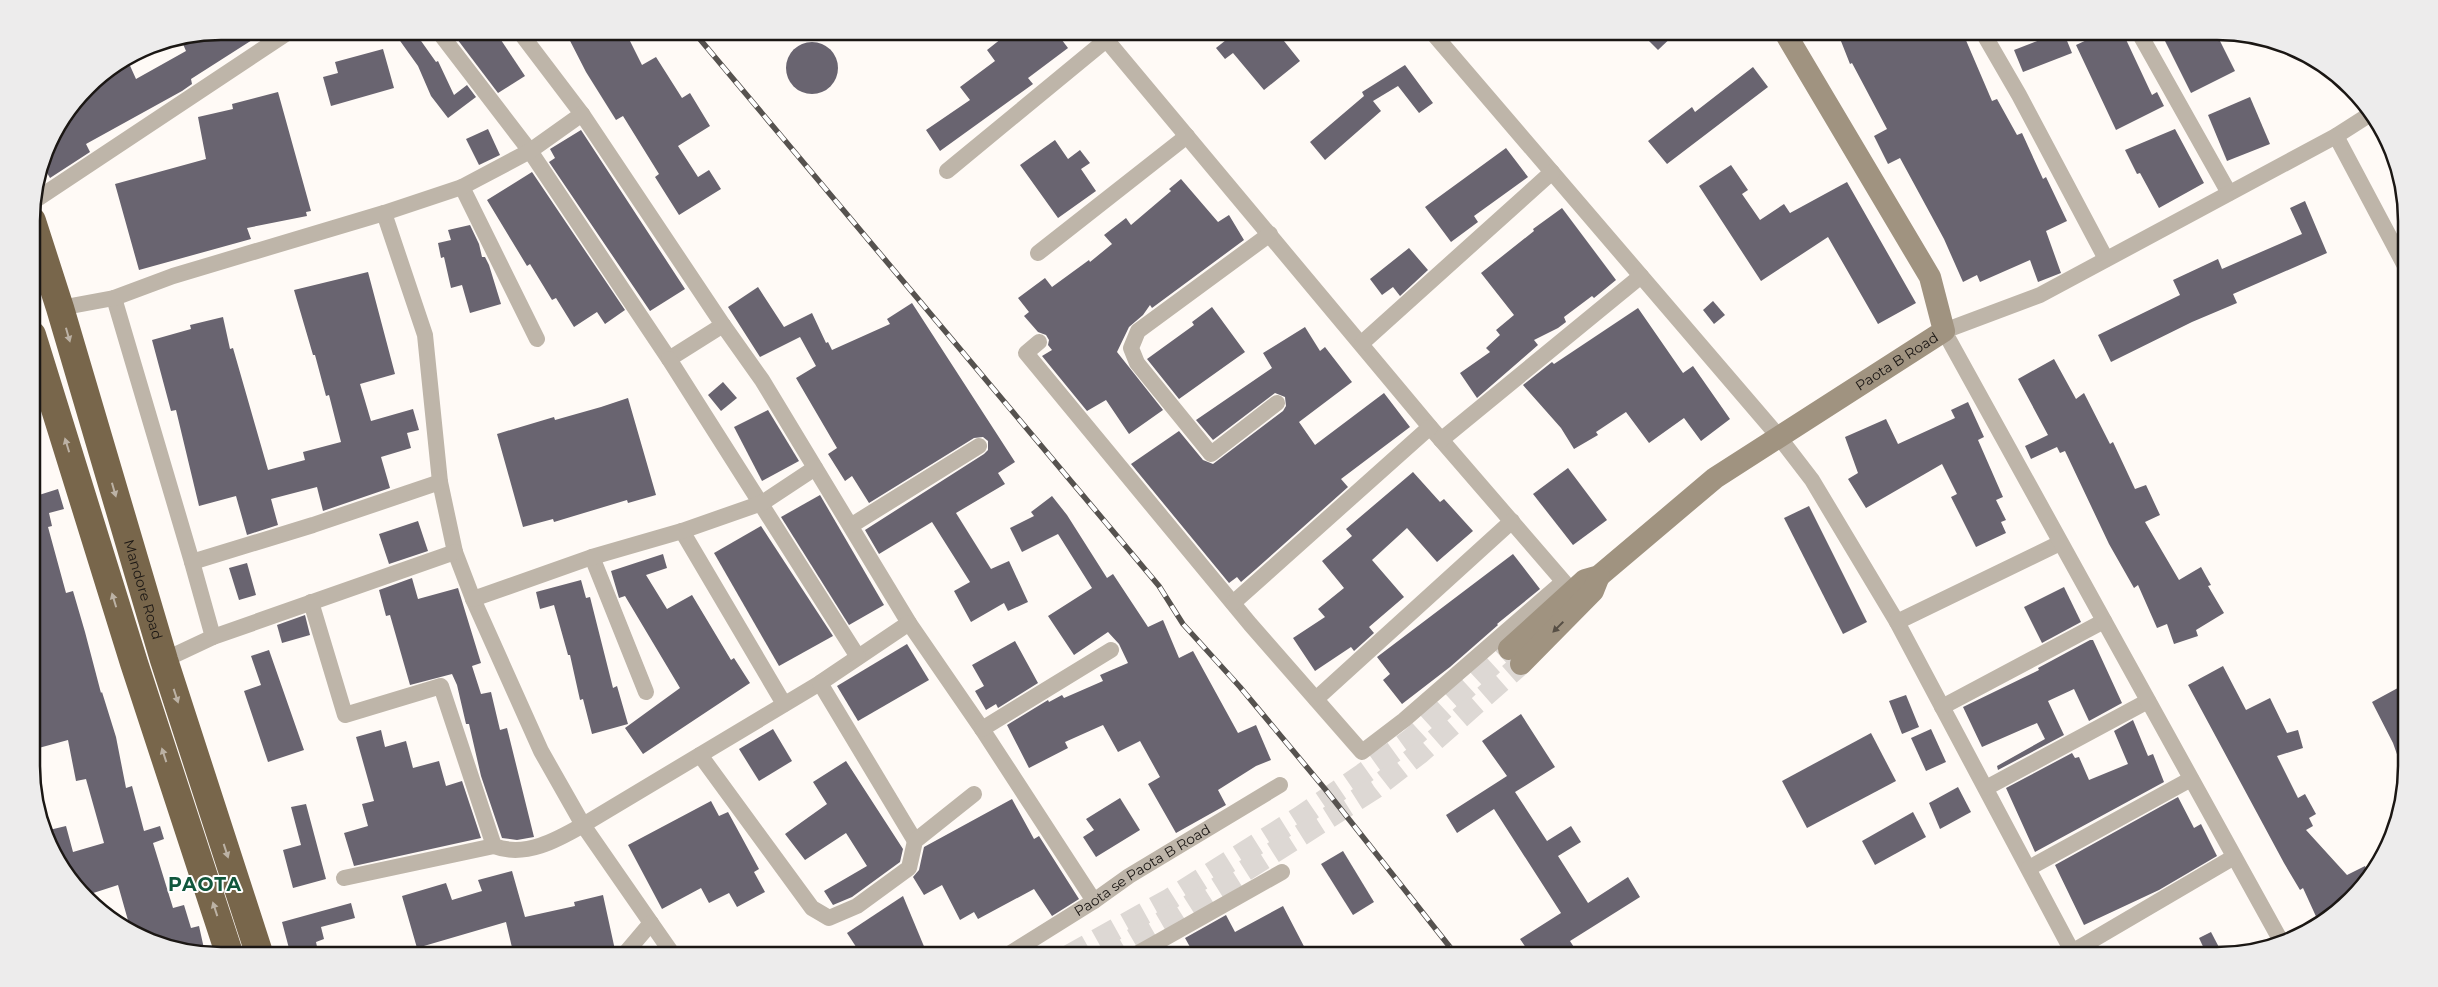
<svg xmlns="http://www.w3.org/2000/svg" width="2438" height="987" font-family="Montserrat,sans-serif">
<rect width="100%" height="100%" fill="#fffaf6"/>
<g fill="#696470">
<polygon points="221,31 266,31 191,79 192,84 182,91 86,144 90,152 50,178 43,166 51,137 96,79 127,59 136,79 186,51 183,44 202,35"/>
<polygon points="393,31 414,31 436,62 438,61 454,95 467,85 476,97 448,118 431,96 418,66"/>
<polygon points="451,31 495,31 525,76 498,93"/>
<polygon points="565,31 625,31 642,65 656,57 682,98 690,93 710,126 678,146 698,177 709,170 721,189 679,215 655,177 659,174 623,116 616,120 586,72"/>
<polygon points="1011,31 1055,31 1068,48 1028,78 1033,84 940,151 926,130 970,100 960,87 995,61 987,50"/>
<polygon points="1218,31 1276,31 1300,61 1264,90 1233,53 1225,59 1216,48 1226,40"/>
<polygon points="1639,31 1678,31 1658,50"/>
<polygon points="1837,31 1962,31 1992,101 1997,99 2017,135 2022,133 2043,179 2046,177 2067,221 2046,231 2061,273 2038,282 2030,260 1980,282 1977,275 1963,282 1944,239 1900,158 1888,164 1874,136 1887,129 1852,63 1850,64"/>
<polygon points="2063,31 2072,53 2023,72 2014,50"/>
<polygon points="2106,31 2122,31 2152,95 2157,92 2164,106 2116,130 2076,45"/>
<polygon points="2160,31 2215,31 2235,71 2191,93"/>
<circle cx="812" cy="68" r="26"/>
<polygon points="383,49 394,88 331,106 323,77 338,73 335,62"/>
<polygon points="1405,65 1433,103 1419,113 1398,86 1373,101 1381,111 1325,160 1310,142 1364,96 1362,92"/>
<polygon points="1753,67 1768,87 1667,164 1648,141 1692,107 1695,112"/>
<polygon points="278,92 311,211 306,212 307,216 247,228 251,239 139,270 115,184 206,159 198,117 233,109 232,104"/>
<polygon points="2250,97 2270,144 2227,161 2208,115"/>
<polygon points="488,129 500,155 479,165 466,139"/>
<polygon points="2175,129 2204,183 2159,208 2140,173 2137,174 2125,150"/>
<polygon points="581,130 685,289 650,311 549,162 555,158 550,149"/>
<polygon points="1055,140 1068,159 1080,150 1090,163 1081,169 1096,191 1058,218 1020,165"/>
<polygon points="1506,148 1528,177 1474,216 1478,222 1451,242 1425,207"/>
<polygon points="1731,165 1748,190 1742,194 1760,220 1784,204 1790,213 1847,182 1916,303 1878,324 1828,237 1761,281 1699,186"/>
<polygon points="532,172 625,310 605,324 597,312 574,327 556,298 552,300 530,264 527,266 487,200"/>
<polygon points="1181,179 1218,222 1229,215 1244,240 1152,308 1150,305 1143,315 1129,327 1117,352 1163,410 1129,434 1106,400 1087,411 1042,356 1052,350 1048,345 1049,340 1046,335 1038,332 1024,316 1029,312 1018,298 1045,278 1052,287 1089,260 1090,262 1112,244 1104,235 1126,218 1131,225 1171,191 1169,189"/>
<polygon points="2305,201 2327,253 2233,294 2237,303 2192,322 2111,362 2098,335 2180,295 2173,280 2218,259 2222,269 2302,234 2290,208"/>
<polygon points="1562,208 1616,280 1594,298 1592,296 1564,317 1566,322 1558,328 1534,340 1538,345 1477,398 1460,373 1490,352 1486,348 1500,335 1496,330 1514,315 1481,273 1534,231 1533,229"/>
<polygon points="470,225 479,244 482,257 485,257 489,265 501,304 470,313 462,285 451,288 444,257 441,258 438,243 451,240 448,230"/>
<polygon points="1409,248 1428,270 1400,296 1393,287 1382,295 1370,279"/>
<polygon points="368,272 395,374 360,384 371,421 413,409 419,430 407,433 411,448 381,457 390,488 323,511 317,487 271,499 278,525 247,535 236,496 199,506 176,410 171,411 152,340 191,329 190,325 223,317 230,349 233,348 268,470 305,460 303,452 341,442 329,395 326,396 315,355 313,355 294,290"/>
<polygon points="758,287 784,327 812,313 826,343 828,342 832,350 890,324 887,319 912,303 1015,462 998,473 1005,484 956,513 991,569 1009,561 1028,602 1008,611 1004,603 971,622 954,591 970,582 932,522 879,554 865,530 984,454 988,450 988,441 983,437 974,438 869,503 852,476 845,481 828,454 837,448 796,378 816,366 800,337 760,357 728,307"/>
<polygon points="1713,301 1725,315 1714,324 1703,310"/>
<polygon points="1212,307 1245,352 1179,399 1147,359 1194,325 1192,322"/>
<polygon points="1638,308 1683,373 1693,366 1730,419 1701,441 1684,418 1649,443 1626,412 1596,432 1598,435 1574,449 1561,428 1523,385 1552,362 1554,364"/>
<polygon points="1305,327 1320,351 1325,347 1352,382 1299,422 1315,445 1384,393 1410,427 1341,479 1348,487 1256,569 1241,582 1237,577 1229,583 1131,464 1179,431 1203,460 1213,464 1283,411 1286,406 1285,397 1275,393 1213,440 1196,420 1272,368 1263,353"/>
<polygon points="2054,359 2076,399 2084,393 2110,444 2113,442 2135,489 2146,485 2160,515 2145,522 2179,580 2201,567 2211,585 2208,586 2224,613 2196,630 2198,636 2174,644 2167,624 2157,628 2138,585 2134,588 2109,544 2065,451 2060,453 2057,447 2031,459 2025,446 2048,435 2018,379"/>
<polygon points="723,382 737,398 721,411 708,395"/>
<polygon points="628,398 656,495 628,503 627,500 554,522 553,519 523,527 497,434 554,417 555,420 601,407"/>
<polygon points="1968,402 1984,437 1978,440 2003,497 1996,500 2006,520 2001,522 2006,533 1976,547 1951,497 1957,494 1942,464 1866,508 1848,479 1858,473 1845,437 1886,419 1898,444 1955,418 1951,410"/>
<polygon points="768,410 799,461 762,481 734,427"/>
<polygon points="1568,468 1607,520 1573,545 1533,494"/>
<polygon points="1413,472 1440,502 1444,499 1473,531 1437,562 1407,528 1372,560 1404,597 1369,627 1374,633 1354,651 1351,647 1315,671 1293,638 1325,617 1318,609 1344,588 1322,561 1352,536 1346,529"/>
<polygon points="58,489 64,509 49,513 52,526 48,527 66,593 73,591 85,632 101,693 102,692 116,737 126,788 132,786 144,831 160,826 164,839 153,843 173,908 184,905 191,928 199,926 205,953 160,946 131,931 118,885 84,896 51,849 45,831 66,826 73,852 104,843 86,779 76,781 68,740 35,749 33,492 38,491 39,495"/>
<polygon points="820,495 884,605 849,625 781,517"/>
<polygon points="1052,496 1067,515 1107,578 1113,574 1148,627 1163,620 1179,658 1193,651 1238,733 1256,725 1271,760 1256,766 1218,790 1226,805 1176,833 1148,784 1160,777 1140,741 1118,752 1103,725 1065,742 1068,748 1029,768 1007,725 1048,700 1049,702 1062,695 1064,698 1103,681 1100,675 1128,663 1119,644 1108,632 1074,655 1048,616 1092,588 1058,534 1022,552 1010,528 1034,516 1031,512"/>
<polygon points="1809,506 1867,622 1843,634 1784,518"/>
<polygon points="418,521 428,551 389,564 379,534"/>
<polygon points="761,526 833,636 779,666 714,553"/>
<polygon points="663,554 667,568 646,575 667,609 692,595 731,660 734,658 750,683 643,754 625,728 680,688 625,596 619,598 611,571"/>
<polygon points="1513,554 1540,589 1497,624 1498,625 1450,667 1402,704 1383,680 1390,674 1377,657"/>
<polygon points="247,563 256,595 239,600 229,568"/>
<polygon points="412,578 418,599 458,588 481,663 472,666 481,694 491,692 500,730 507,728 534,837 517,840 502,838 481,776 469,724 466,724 457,685 452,674 410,685 390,615 386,616 379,590"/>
<polygon points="581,580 586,598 590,597 613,688 617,686 628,724 592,734 583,699 580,700 570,655 568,655 554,605 540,609 536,592"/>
<polygon points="2064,587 2081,622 2042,643 2024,607"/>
<polygon points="305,615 310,635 282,643 277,625"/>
<polygon points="2090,640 2093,640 2122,703 2089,721 2074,689 2048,701 2064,735 1998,770 1997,766 2045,739 2037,723 1982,747 1963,707 2039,670 2038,668"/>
<polygon points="1015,641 1038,683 998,708 996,704 986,710 975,691 984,686 972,665"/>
<polygon points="907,644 929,680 858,721 837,686"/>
<polygon points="269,650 304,750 268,762 244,691 261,685 251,656"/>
<polygon points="2223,666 2246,710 2270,698 2287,733 2298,730 2303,748 2277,756 2298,798 2305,794 2316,814 2309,818 2313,826 2306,830 2347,875 2365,866 2370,877 2332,917 2319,923 2303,888 2300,890 2284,863 2188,685"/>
<polygon points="2407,683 2407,707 2397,714 2407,732 2405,777 2393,743 2372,702"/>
<polygon points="1906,695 1919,727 1902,734 1889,701"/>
<polygon points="1521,714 1555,767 1515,792 1547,841 1571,826 1581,842 1558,856 1588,903 1628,877 1640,897 1570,941 1579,955 1531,955 1520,939 1561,913 1494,809 1457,833 1446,815 1507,776 1482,741"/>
<polygon points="2133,720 2148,756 2153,754 2164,782 2035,852 2006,788 2072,753 2075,758 2079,757 2089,780 2128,764 2114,731"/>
<polygon points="773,729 792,761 759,781 739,749"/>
<polygon points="1931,729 1946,762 1926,771 1911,738"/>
<polygon points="381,730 385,747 406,741 413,768 439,761 446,786 462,781 481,838 354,866 344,833 368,826 362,804 374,801 356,737"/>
<polygon points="1871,733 1896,781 1807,828 1782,781"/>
<polygon points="846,761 903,849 900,862 852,897 833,905 824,891 867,866 846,833 805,860 785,834 827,804 813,782"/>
<polygon points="1958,787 1971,812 1940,829 1929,803"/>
<polygon points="2178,797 2194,828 2201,824 2217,856 2159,890 2084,925 2055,865"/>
<polygon points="1120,798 1140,830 1096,857 1083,837 1094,830 1086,819"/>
<polygon points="1012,799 1034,839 1039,836 1079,899 1052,916 1034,889 978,919 974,912 960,920 942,885 924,895 913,877 919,870 924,847"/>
<polygon points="711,801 719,816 728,812 759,869 754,872 765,892 737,907 729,893 709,903 701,888 662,909 628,845"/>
<polygon points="306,804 326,879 293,888 283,850 301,845 291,807"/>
<polygon points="1913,812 1926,837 1875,865 1862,841"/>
<polygon points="1343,851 1374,902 1353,915 1321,864"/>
<polygon points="512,871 525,917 575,906 574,902 603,895 615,950 590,956 514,956 506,922 417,948 402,896 446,883 452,900 482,891 478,880"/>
<polygon points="903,896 928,956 862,956 847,933"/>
<polygon points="351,903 355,918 321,927 324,939 316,942 319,956 291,956 282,922"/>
<polygon points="1283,906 1309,956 1195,956 1185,938 1226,915 1235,932"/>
<polygon points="2211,932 2223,955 2207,955 2199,938"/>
</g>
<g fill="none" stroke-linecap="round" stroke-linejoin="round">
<g stroke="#ddd8d4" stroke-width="22" stroke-dasharray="22 11" stroke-linecap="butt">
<polyline points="1068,956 1170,899 1300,817 1363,774 1410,740 1509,649"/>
<polyline points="1104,956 1178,913 1375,788 1420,753 1521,664"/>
</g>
<g stroke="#beb5a9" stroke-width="16">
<polyline points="438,31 530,151 669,359 723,325"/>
<polyline points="519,31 582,114 723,325 762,380 909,623 982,729 1094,901"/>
<polyline points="1099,31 1430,427 1570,589"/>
<polyline points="1431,31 1779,437 1812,480 1897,622 2074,955"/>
<polyline points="1982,31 2019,95 2106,259"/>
<polyline points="2138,31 2229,193"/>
<polyline points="2336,136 2405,266"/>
<polyline points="947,171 1106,40"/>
<polyline points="462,187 537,339"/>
<polyline points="34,201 290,31"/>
<polyline points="384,213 425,335 440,482 455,552 473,599 541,751 583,825 820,683 909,623"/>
<polyline points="1270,234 1138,331 1131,348 1137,363 1211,454 1277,403"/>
<polyline points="1038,253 1187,136"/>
<polyline points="114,298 192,562 313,525 440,482"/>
<polyline points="60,308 114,298 173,276 384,213 462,187 530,151 582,114"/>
<polyline points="1039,342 1026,353 1250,624 1362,752 1404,720 1563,582"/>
<polyline points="1362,343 1552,172"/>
<polyline points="669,359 858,657"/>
<polyline points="1441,440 1641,276"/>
<polyline points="852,525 979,446"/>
<polyline points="682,531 784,704"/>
<polyline points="592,557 646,692"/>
<polyline points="192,562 213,637"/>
<polyline points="473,599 592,557 682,531 762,503 815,468"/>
<path d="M311,602L345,715L441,686L494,846C525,858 557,840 583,825L651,923L623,956"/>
<polyline points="1233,603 1430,427"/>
<polyline points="1897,622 2060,543"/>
<polyline points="164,660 213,637 455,552"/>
<polyline points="820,683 915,841"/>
<polyline points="1316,699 1512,521"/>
<polyline points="1942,707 2104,621"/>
<polyline points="982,729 1111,650"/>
<polyline points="700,755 812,908 829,918 857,906 909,868 915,841 974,794"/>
<polyline points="1986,788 2148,701"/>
<polyline points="2029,868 2191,779"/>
<polyline points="344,878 494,846"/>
<polyline points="651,923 674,956"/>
<polyline points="2282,943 1944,331 2040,295 2336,136 2372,113"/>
<polyline points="2072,952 2234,857"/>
<path id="s1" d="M1006,956L1094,901L1129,876L1280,785"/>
<polyline points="1133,956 1282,872"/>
</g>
<g stroke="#a09380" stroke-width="22">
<path id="s2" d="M1509,649L1585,580L1599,576L1715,478L1944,331L1930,277L1784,31"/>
<polyline points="1521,664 1593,591 1599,576"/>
</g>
<g stroke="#78664b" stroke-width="28">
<path id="s3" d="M32,221L60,308L164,660L260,956"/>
<polyline points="32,335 134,663 230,956"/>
</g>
<defs>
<polyline id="rail" points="693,31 1159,586 1183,624 1240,687 1325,789 1457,956"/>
</defs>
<use href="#rail" stroke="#56524f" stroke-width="5.5"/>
<use href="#rail" stroke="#fff" stroke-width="4" stroke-dasharray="11" stroke-linecap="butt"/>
</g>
<defs><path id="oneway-solid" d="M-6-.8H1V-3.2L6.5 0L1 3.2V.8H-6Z" transform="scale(1.25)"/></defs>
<g fill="#bcb2a5">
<use href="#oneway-solid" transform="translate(68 335) rotate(74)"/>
<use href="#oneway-solid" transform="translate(67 445) rotate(-107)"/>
<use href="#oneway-solid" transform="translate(114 490) rotate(74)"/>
<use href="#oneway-solid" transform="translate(114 600) rotate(-107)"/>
<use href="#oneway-solid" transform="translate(176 696) rotate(72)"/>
<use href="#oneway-solid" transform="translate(164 755) rotate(-108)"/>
<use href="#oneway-solid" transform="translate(226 851) rotate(72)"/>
<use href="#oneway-solid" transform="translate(215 909) rotate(-108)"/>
</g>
<use fill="#574f45" href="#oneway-solid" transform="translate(1558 627) rotate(135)"/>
<g text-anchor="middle" stroke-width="4" stroke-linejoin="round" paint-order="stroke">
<g font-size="14" fill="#1b1714" stroke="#fff">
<text dy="5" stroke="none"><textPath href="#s2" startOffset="485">Paota B Road</textPath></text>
<text dy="5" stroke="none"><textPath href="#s3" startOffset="385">Mandore Road</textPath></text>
<text dy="5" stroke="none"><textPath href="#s1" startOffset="161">Paota se Paota B Road</textPath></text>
</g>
<g font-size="19" font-weight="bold" letter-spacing="1" fill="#11573d" stroke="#fff">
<text x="205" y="891">PAOTA</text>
</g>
</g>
<path d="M0 0H2438V987H0ZM221 40H2217A181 181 0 0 1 2398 221V766A181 181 0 0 1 2217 947H221A181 181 0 0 1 40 766V221A181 181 0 0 1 221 40Z" fill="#edecec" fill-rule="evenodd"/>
<path fill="none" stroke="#1b1714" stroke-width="2.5" d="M221 40H2217A181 181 0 0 1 2398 221V766A181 181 0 0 1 2217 947H221A181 181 0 0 1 40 766V221A181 181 0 0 1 221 40Z"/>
</svg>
